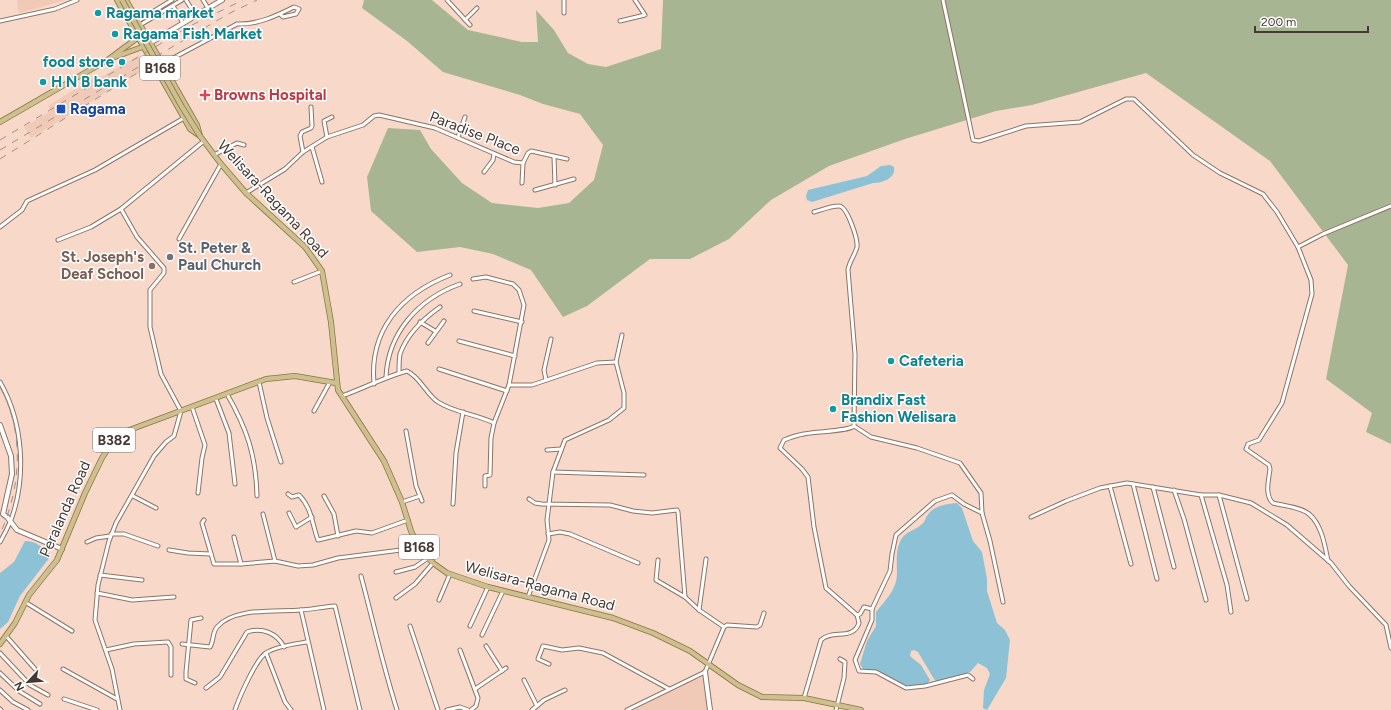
<svg xmlns="http://www.w3.org/2000/svg" width="1391" height="710" font-family="Figtree,sans-serif">
<rect width="100%" height="100%" fill="#f8d9c9"/>
<g fill="#f0cab7">
<polygon points="17,0 66,0 20,13 18,11"/>
<polygon points="139,55 148,67 31,138 24,127 51,111 48,106 96,76 98,79"/>
<polygon points="707,676 711,710 633,710 683,684"/>
</g>
<polygon fill="#a8b592" points="364,0 432,0 468,30 522,42 538,42 536,10 554,30 568,53 588,64 606,67 661,49 663,0 1391,0 1391,444 1366,432 1372,413 1326,379 1348,265 1270,161 1146,73 1032,105 996,111 905,139 829,166 771,200 729,239 690,259 650,259 587,306 563,317 531,270 493,254 460,247 417,252 371,211 367,177 388,128 420,130 431,149 462,183 492,203 538,208 569,203 594,180 603,145 580,114 543,104 520,95 443,72 407,41 362,8"/>
<g fill="#8dc1d6">
<path d="M890,165L894,167C896,178 883,183 873,183L812,202L807,200L806,196L808,190L867,176L881,166Z"/>
<path d="M957,503L962,508L973,541L982,552L987,579V591L997,623L1005,630L1010,640L1006,678L987,710L983,708L984,690L990,674L987,668L978,663L970,672L937,682L934,679L918,652L914,650L911,651L910,656L921,665L930,680L927,684L914,686L905,685L880,672L863,669L860,664L867,641L876,626V612C885,601 897,589 897,574C897,562 895,549 902,538C907,531 916,530 922,524C925,522 925,519 927,516C933,506 945,504 957,503Z"/>
<path d="M25,541C36,541 42,547 50,554V557L20,596L8,622L0,629V573L14,562Z"/>
</g>
<g fill="none" stroke-linecap="round" stroke-linejoin="round">
<defs>
<g id="street">
<polyline points="186,0 196,16"/>
<polyline points="203,0 208,8"/>
<polyline points="447,0 470,25"/>
<polyline points="564,0 564,13"/>
<path d="M943,0L973,140L979,141L1026,126L1080,122L1126,99H1134L1193,155L1220,173L1263,194L1277,212L1298,247L1311,280L1312,294L1282,403L1259,440L1248,444L1246,449L1269,465L1270,469C1269,479 1264,495 1273,503C1284,506 1301,507 1309,514C1322,525 1325,546 1328,561"/>
<polyline points="173,6 183,23"/>
<polyline points="465,20 477,8"/>
<polyline points="0,21 55,9 77,0"/>
<polyline points="138,21 172,0"/>
<polyline points="620,21 645,15 635,0"/>
<polyline points="140,25 182,0"/>
<path d="M162,64L237,24C257,25 276,16 294,7L299,9L296,14L283,17L280,14"/>
<polyline points="327,137 324,121 332,117"/>
<polyline points="458,137 465,117"/>
<polyline points="312,147 322,182"/>
<polyline points="303,152 300,136 302,132 311,128 312,126 311,107"/>
<polyline points="214,155 237,143 244,145"/>
<polyline points="554,157 555,185"/>
<polyline points="484,172 493,160 494,154"/>
<polyline points="522,183 523,163"/>
<polyline points="535,190 574,179"/>
<polyline points="246,193 285,169 303,152 327,137 363,125 374,116 379,115 435,128 514,162 523,163 528,153 531,151 567,159"/>
<polyline points="0,227 22,210 27,201 95,170 184,118"/>
<polyline points="179,239 221,164"/>
<polyline points="58,240 91,227 121,209"/>
<polyline points="1298,247 1323,234 1391,206"/>
<polyline points="473,279 486,277 513,284 519,290 524,305 509,385 494,423 491,438 490,475 485,476 485,486"/>
<polyline points="294,282 322,271"/>
<polyline points="474,311 522,322"/>
<polyline points="420,322 435,331"/>
<polyline points="459,341 515,356"/>
<polyline points="428,343 444,321"/>
<polyline points="439,369 507,391"/>
<path d="M399,373C399,367 399,360 400,354C407,334 423,319 440,307"/>
<path d="M386,377C388,333 418,299 460,284"/>
<polyline points="546,380 544,370 551,339"/>
<path d="M0,382C23,422 27,476 11,520C8,527 4,535 0,542"/>
<polyline points="259,382 267,418 281,462"/>
<path d="M374,384C369,330 401,294 450,275"/>
<polyline points="509,385 532,385 597,363 616,362"/>
<path d="M227,394C247,429 256,455 257,496"/>
<path d="M342,396C364,388 385,377 407,371C420,377 426,394 438,402C455,413 476,414 494,423"/>
<polyline points="216,399 229,433 235,484"/>
<polyline points="192,407 205,445 202,458 198,493"/>
<polyline points="314,411 330,382"/>
<polyline points="854,426 871,437 917,448 960,463 981,493 982,513 990,541 1003,602"/>
<polyline points="406,431 416,486 422,501"/>
<polyline points="547,450 561,449"/>
<polyline points="553,472 644,475"/>
<polyline points="1133,484 1157,579"/>
<polyline points="1110,486 1131,564"/>
<polyline points="1153,487 1174,567"/>
<polyline points="1174,490 1184,519 1206,600"/>
<path d="M288,494L292,497L299,495C312,508 312,524 318,540L356,531L372,533L408,520"/>
<polyline points="1201,495 1227,585 1231,612"/>
<polyline points="1219,495 1247,599"/>
<polyline points="133,496 156,508"/>
<polyline points="324,496 334,514 338,536"/>
<polyline points="529,499 535,503 542,504 610,505 633,511 652,513 677,510 678,512 685,597 699,610 724,627"/>
<polyline points="402,502 420,496"/>
<polyline points="453,504 456,453 463,412"/>
<polyline points="289,513 296,527 312,517"/>
<polyline points="263,514 275,561"/>
<polyline points="1031,517 1066,501 1100,488 1127,483 1201,495 1219,495 1251,503 1287,525 1331,563 1349,586 1386,625 1391,648"/>
<polyline points="204,520 202,523 214,564 241,564 275,561 298,566 313,565 338,558 401,550 416,542"/>
<polyline points="111,534 124,534 158,546"/>
<polyline points="548,534 560,532 570,534 638,563"/>
<polyline points="234,537 241,564"/>
<polyline points="87,542 96,538 110,536"/>
<polyline points="169,550 188,553 211,554"/>
<polyline points="658,560 656,580 685,597"/>
<polyline points="396,572 415,567 428,558"/>
<polyline points="100,575 142,580"/>
<path d="M361,576C373,621 383,666 397,710"/>
<polyline points="97,593 132,600 174,597"/>
<polyline points="528,597 549,540 547,520 553,472 565,440 609,420 624,408 624,393 616,362 622,335"/>
<polyline points="396,598 415,584 433,563"/>
<polyline points="439,600 450,574"/>
<polyline points="25,602 72,631"/>
<polyline points="872,609 890,571 892,554 896,535 935,501 952,495 964,504 982,513"/>
<polyline points="301,610 324,710"/>
<polyline points="699,610 706,559"/>
<polyline points="857,615 860,614 864,607 872,609 872,620 855,660 859,671 876,672 906,688 925,686 968,675 973,679"/>
<polyline points="410,626 438,710"/>
<polyline points="470,626 488,587"/>
<polyline points="482,635 503,591"/>
<polyline points="6,636 35,669"/>
<path d="M182,644L210,647C214,641 212,633 217,627C234,607 277,612 301,610C312,609 323,607 335,606L360,710"/>
<polyline points="486,646 502,671"/>
<polyline points="106,650 134,644 168,642 171,647 171,675"/>
<polyline points="460,650 478,698 476,706 471,710"/>
<polyline points="0,653 30,685 48,695"/>
<polyline points="266,653 285,702 291,710"/>
<polyline points="549,664 538,659 543,646 562,650 579,648 603,653 669,689"/>
<polyline points="63,669 117,699"/>
<polyline points="0,673 19,691 40,704"/>
<polyline points="524,680 537,706"/>
<polyline points="195,683 186,679 186,672 191,620 201,618"/>
<path d="M206,688L220,677L247,632C262,627 277,633 284,647"/>
<polyline points="475,689 506,668"/>
<polyline points="0,690 13,702 28,710"/>
<path d="M804,698L821,640C832,629 853,641 859,623L857,615L826,588L814,527L808,477L802,469L780,448L784,440C789,438 794,436 799,435C811,431 847,432 854,426L855,354L848,270C849,262 855,255 857,247C858,239 847,206 839,206C831,206 821,210 814,212"/>
<polyline points="64,699 97,710"/>
<polyline points="0,709 1,710"/>
<polyline points="120,710 112,669 95,620 98,585 109,541 116,523 154,456 166,442 174,436 181,411 161,374 150,327 150,290 164,273 164,268 137,237 121,209 204,141"/>
<path d="M235,710C239,698 256,659 266,653C276,646 295,644 307,642"/>
<polyline points="447,710 460,707 468,710"/>
<polyline points="532,710 544,700 565,690"/>
<polyline points="627,710 705,672 724,627 727,625 757,627 760,625 764,613"/>
<polyline points="836,710 844,678 845,662 840,659"/>
</g>
<g id="secondary">
<polyline points="150,43 222,0"/>
<polyline points="0,425 11,456 12,474 3,514 7,517 17,530 62,549"/>
<polyline points="705,672 710,710"/>
</g>
<g id="primary">
<polyline points="117,0 184,118 190,129 200,136"/>
<polyline points="126,0 197,125 200,136 221,164 246,193 305,247 322,271 331,322 338,390 384,461 402,502 411,531 418,546 433,563 447,573 488,587 613,618 653,633 690,651 738,685 762,697 804,698 861,710"/>
<polyline points="112,58 145,46"/>
<polyline points="0,122 109,59 144,33"/>
<polyline points="0,644 15,623 29,595 57,560 85,493 102,458 111,444 124,432 266,379 295,376 336,383"/>
</g>
</defs>
<use href="#street" stroke="#8f7365" stroke-width="5"/>
<use href="#secondary" stroke="#8f7365" stroke-width="6"/>
<use href="#primary" stroke="#88743f" stroke-width="6"/>
<use href="#street" stroke="#fff" stroke-width="3"/>
<use href="#secondary" stroke="#fff" stroke-width="4"/>
<use href="#primary" stroke="#cdbf8f" stroke-width="4.5"/>
<g stroke="#a68f84" stroke-width="1" stroke-dasharray="7 7" stroke-linecap="butt">
<polyline points="0,140 190,26 243,0"/>
<polyline points="0,150 150,60 230,13 257,0"/>
<polyline points="0,159 166,55"/>
<path d="M0,387C25,433 21,488 0,534"/>
</g>
<defs>
<polyline id="primary-bridge" points="122,0 182,107 200,136"/>
</defs>
<use href="#primary-bridge" stroke="#88743f" stroke-width="6" stroke-linecap="butt"/>
<use href="#primary-bridge" stroke="#cdbf8f" stroke-width="4.5"/>
</g>
<g fill="#0f9aa8" stroke="#fff" stroke-width="1.5">
<circle cx="98" cy="13" r="4"/>
<circle cx="115" cy="34" r="4"/>
<circle cx="122" cy="62" r="4"/>
<circle cx="43" cy="82" r="4"/>
<circle cx="891" cy="361" r="4"/>
<circle cx="833" cy="409" r="4"/>
</g>
<path fill="#e0444e" stroke="#fff" stroke-width="1.5" d="M203 89h4v4h4v4h-4v4h-4v-4h-4v-4h4z"/>
<rect fill="#1a4fb4" stroke="#fff" stroke-width="1.5" x="56" y="104" width="10" height="10" rx="2"/>
<circle fill="#6b7280" stroke="#fff" stroke-width="1.5" cx="170" cy="257" r="4"/>
<circle fill="#8d6e63" stroke="#fff" stroke-width="1.5" cx="152" cy="266" r="4"/>
<g text-anchor="middle" stroke-width="3" stroke-linejoin="round" paint-order="stroke">
<g fill="#fff" stroke="#7e7470" stroke-width="1">
<rect x="140" y="56" width="40" height="24" rx="3"/>
<rect x="93" y="428" width="42" height="24" rx="3"/>
<rect x="399" y="535" width="40" height="24" rx="3"/>
</g>
<g font-size="14" font-weight="bold" fill="#463933">
<text x="160" y="73">B168</text>
<text x="114" y="445">B382</text>
<text x="419" y="552">B168</text>
</g>
<g font-size="15" font-weight="bold" fill="#0d838f" stroke="#fff" text-anchor="start">
<text x="106" y="18">Ragama market</text>
<text x="123" y="39">Ragama Fish Market</text>
<text x="114" y="67" text-anchor="end">food store</text>
<text x="51" y="87">H N B bank</text>
<text x="899" y="366">Cafeteria</text>
<text x="841" y="405">Brandix Fast<tspan x="841" dy="17">Fashion Welisara</tspan></text>
</g>
<g font-size="15" font-weight="bold" fill="#be3a42" stroke="#fff" text-anchor="start">
<text x="214" y="100">Browns Hospital</text>
</g>
<g font-size="15" font-weight="bold" fill="#164399" stroke="#fff" text-anchor="start">
<text x="70" y="114">Ragama</text>
</g>
<g font-size="15" fill="#463933" stroke="#fff">
<text transform="translate(475 133) rotate(21)" y="5">Paradise Place</text>
<text transform="translate(273 199) rotate(47)" y="5">Welisara-Ragama Road</text>
<text transform="translate(65 509) rotate(-66)" y="5">Peralanda Road</text>
<text transform="translate(540 586) rotate(15)" y="5">Welisara-Ragama Road</text>
</g>
<g font-size="15" font-weight="bold" fill="#5b616d" stroke="#fff" text-anchor="start">
<text x="178" y="253">St. Peter &amp;<tspan x="178" dy="17">Paul Church</tspan></text>
</g>
<g font-size="15" font-weight="bold" fill="#785e54" stroke="#fff" text-anchor="end">
<text x="144" y="262">St. Joseph's<tspan x="144" dy="17">Deaf School</tspan></text>
</g>
</g>
<g transform="translate(28 682) rotate(244)" stroke="#ffffff" stroke-width="3" paint-order="stroke">
<path d="M0-3L7 15L0 10L-7 15Z" fill="#463933"/>
<text y="-6" font-size="11" font-weight="bold" text-anchor="middle" fill="#463933">N</text>
</g>
<path d="M1255 26v6h113v-6" fill="none" stroke="#463933" stroke-width="2"/>
<text x="1261" y="26" font-size="12" fill="#463933" stroke="#ffffff" stroke-width="3" paint-order="stroke">200 m</text>
</svg>
